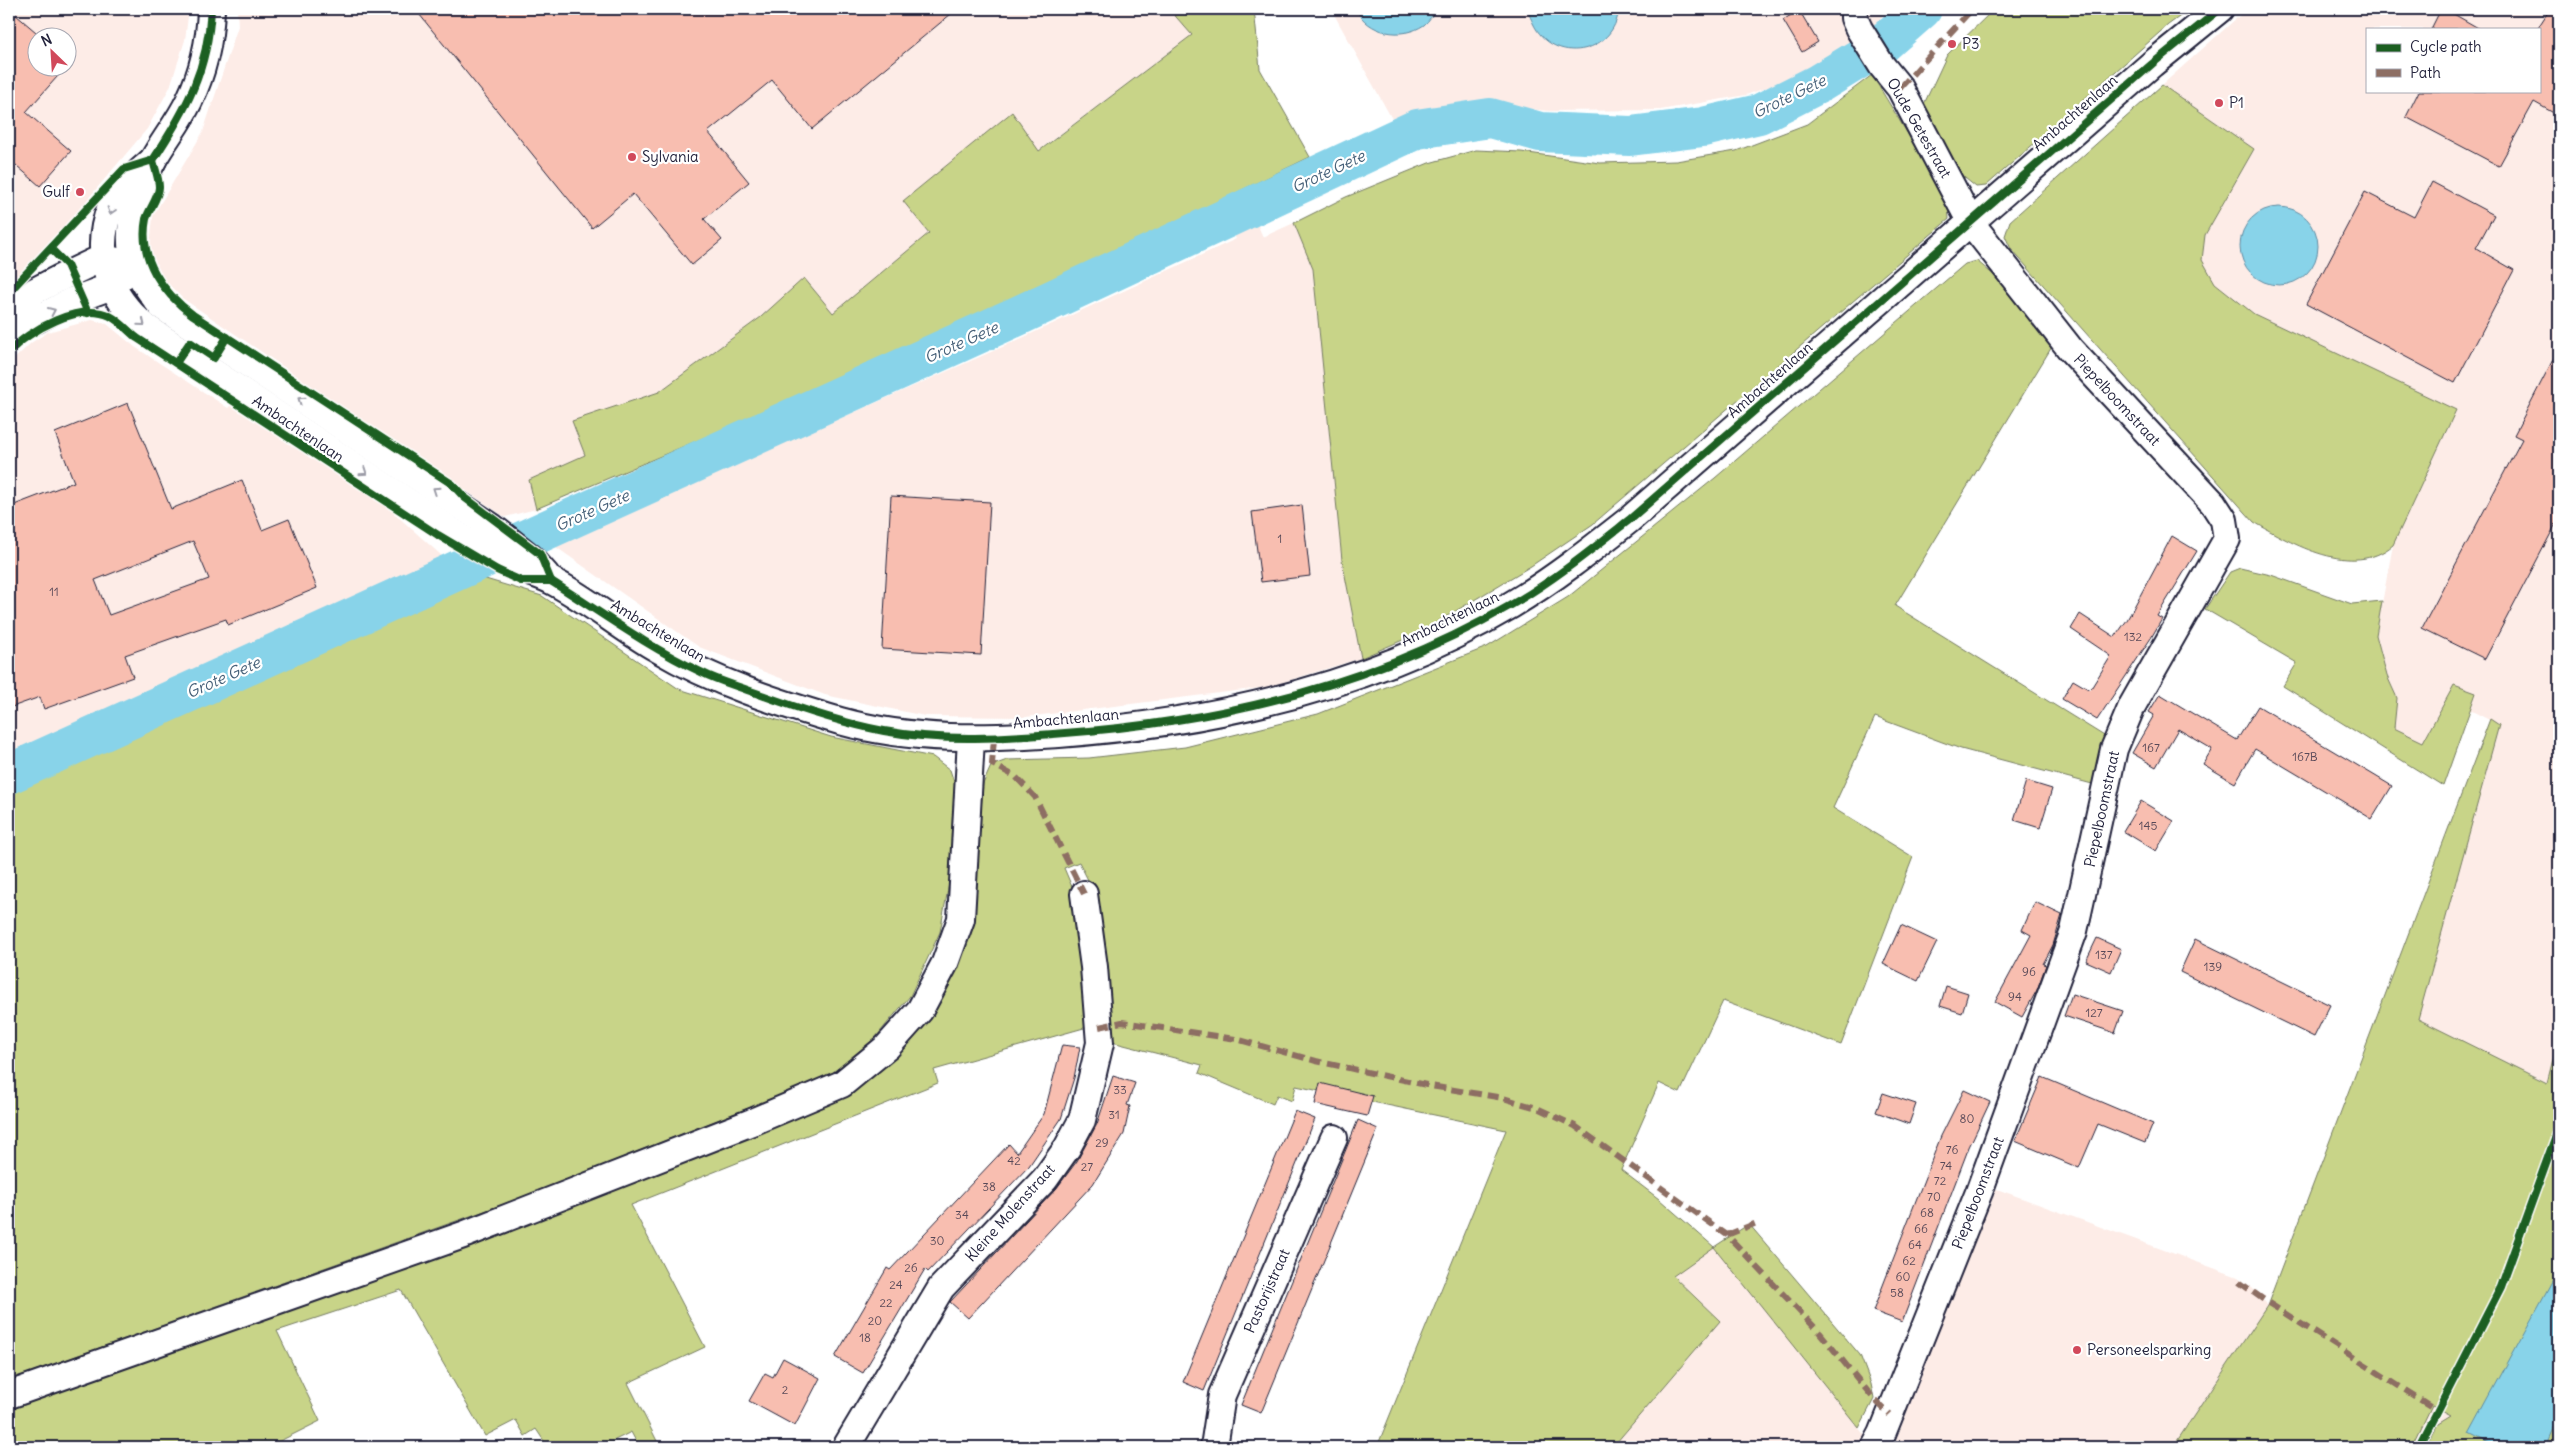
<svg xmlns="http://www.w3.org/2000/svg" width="2568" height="1456" font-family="Delius,sans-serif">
<rect width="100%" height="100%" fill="#fff"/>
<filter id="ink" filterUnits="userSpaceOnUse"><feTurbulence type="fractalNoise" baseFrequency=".02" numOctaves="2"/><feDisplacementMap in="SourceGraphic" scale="10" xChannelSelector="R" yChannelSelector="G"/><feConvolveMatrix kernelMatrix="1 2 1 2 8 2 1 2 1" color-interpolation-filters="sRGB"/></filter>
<g filter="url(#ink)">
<g fill="#fdece7" fill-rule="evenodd">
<path d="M9,9H189L185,40L170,87L147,129L54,239L9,289ZM38,38H68V68H38Z"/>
<polygon points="237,9 1169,9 1192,35 1038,151 1012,113 903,201 929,233 832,314 804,279 761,317 659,392 572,421 585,455 530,480 536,509 505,517 182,298 158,273 150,247 153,216 203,132 238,26"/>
<polygon points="1331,9 1887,9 1871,33 1810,72 1746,95 1660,110 1550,111 1459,103 1392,119"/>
<path d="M2247,9H2559V1035L2548,1083L2417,1019L2499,725L2470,710L2476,693L2423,742L2393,728L2397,698L2387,676L2376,635L2393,545L2456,410L2254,314L2215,283L2202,260L2205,235L2254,149L2162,85ZM2367,29H2539V91H2367Z"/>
<polygon points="1254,217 1263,237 1294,223 1313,269 1342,560 1361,658 1268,687 1026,717 925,716 825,695 699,647 553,545 1009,344 1236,239 1231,229"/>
<polygon points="92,320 107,324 135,347 228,408 231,405 387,507 459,571 9,774 9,364 31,343 48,332"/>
<polygon points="1994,1188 2238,1277 2257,1292 2267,1306 2173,1447 1893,1447"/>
<polygon points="1714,1247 1874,1447 1616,1447 1616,1443 1720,1321 1673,1276"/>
<polygon points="2432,1405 2452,1415 2438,1423 2425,1447 2412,1447"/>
</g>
<g fill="#c8d488" stroke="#757b62">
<polygon points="1169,9 1254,9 1260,69 1310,157 1120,249 788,402 536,509 529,480 585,455 572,421 659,392 761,317 804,278 833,313 929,233 903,201 1012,112 1039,151 1192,35"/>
<polygon points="1994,9 2190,9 2168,25 1986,186 1976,187 1960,174 1924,104 1947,55"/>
<polygon points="1872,75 1943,192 1948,205 1949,219 1593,524 1531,566 1419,633 1361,658 1342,560 1313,269 1294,223 1346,197 1429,163 1476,150 1521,152 1600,163 1676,161 1736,151 1807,124"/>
<path d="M2162,85L2254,149L2205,235L2202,260L2215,283L2254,314L2456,410L2393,545C2353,579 2292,544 2254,522L2011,249L2005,236L2010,221Z"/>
<polygon points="1977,261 2002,282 2056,340 1895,606 2109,739 2096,785 1961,749 1875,717 1833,808 1913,857 1841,1045 1723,1001 1680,1093 1659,1083 1621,1170 1659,1199 1714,1247 1749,1224 1860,1355 1871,1384 1874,1399 1859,1428 1714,1247 1673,1276 1720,1321 1616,1443 1616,1447 1377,1447 1506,1130 1296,1086 1292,1101 1277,1095 1273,1104 1199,1073 1202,1065 1112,1042 1089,882 1079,862 1064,868 1075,894 1091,1026 934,1070 938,1083 631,1205 705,1347 628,1383 660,1447 639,1447 631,1432 601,1447 548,1447 536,1429 525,1436 516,1420 485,1436 401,1290 277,1331 320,1421 268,1447 9,1447 9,1409 880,1068 973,913 983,784 991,766 1007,760 1089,758 1185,747 1318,714 1487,647 1568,597 1715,478 1965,264"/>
<polygon points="2240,568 2271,575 2352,604 2382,601 2376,635 2387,676 2397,698 2394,728 2423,742 2454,685 2476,693 2443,786 2283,686 2297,663 2205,609 2230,572"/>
<polygon points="459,571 542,596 679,689 831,737 933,757 950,770 958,794 950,878 940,932 910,996 875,1038 827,1077 507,1203 9,1380 9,774"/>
<polygon points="2490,719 2499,725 2418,1019 2547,1083 2559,1035 2559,1447 2425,1447 2438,1423 2451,1415 2432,1405 2412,1447 2173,1447 2267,1306"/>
</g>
<g fill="#88d3e9" stroke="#5f8ca3">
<path d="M1356,9H1436C1433,14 1429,21 1424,25C1402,40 1368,34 1356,9Z"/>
<path d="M1529,9H1619C1614,55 1553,66 1533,23C1531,18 1528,14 1529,9Z"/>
<circle cx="2279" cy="246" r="39"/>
<polygon points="2557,1272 2559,1272 2559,1415 2545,1447 2495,1447 2469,1434"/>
</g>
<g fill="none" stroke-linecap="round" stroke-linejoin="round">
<polyline stroke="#88d3e9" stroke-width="40" points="9,774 1022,314 1417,129 1490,118 1540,132 1630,136 1703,127 1759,114 1818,84 1880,46 1922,9"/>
</g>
<g fill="#f8beb0" stroke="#22223b" fill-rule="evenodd">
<polygon points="9,9 43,38 38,38 38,68 65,68 26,112 71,151 40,186 9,159"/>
<polygon points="415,9 957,9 812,129 772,80 708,132 749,182 704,219 722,240 692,265 633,194 592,228"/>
<polygon points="2441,9 2445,9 2480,29 2431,29"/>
<polygon points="2550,9 2559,9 2559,116 2534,102 2499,166 2406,117 2419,91 2539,91 2539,26"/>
<polygon points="1799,10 1818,42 1802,52 1783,20"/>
<polygon points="2432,182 2494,215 2476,248 2514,270 2455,383 2306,304 2365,192 2414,217"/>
<polygon points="2559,348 2559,518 2485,659 2422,628 2522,439 2514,435"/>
<path d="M128,403L171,509L242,480L262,530L289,519L317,588L228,625L226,619L125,655L133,677L44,709L40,697L9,708V507L74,482L55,433ZM193,541L209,579L109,615L95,580Z"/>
<polygon points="891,496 990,502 981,655 882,649"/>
<polygon points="1302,505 1310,576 1261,582 1252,512"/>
<polygon points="2172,536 2197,551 2157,616 2162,619 2151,638 2097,720 2062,699 2073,680 2090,690 2111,656 2071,629 2080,614 2115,637 2127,620"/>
<polygon points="2160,694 2237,740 2258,706 2392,786 2372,819 2255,749 2235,783 2203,764 2212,749 2178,729 2156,767 2132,753 2154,715 2149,712"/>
<polygon points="2026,781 2052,789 2040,828 2014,820"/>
<polygon points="2141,801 2174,821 2156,851 2123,831"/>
<polygon points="2035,902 2062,915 2053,945 2043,964 2046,965 2037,990 2022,1017 1995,1002 2031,935 2022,930"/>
<polygon points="1901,925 1937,942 1918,981 1883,964"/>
<polygon points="2097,938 2121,949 2111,972 2086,961"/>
<polygon points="2195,939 2330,1005 2314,1037 2180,972"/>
<polygon points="1946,986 1968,993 1962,1013 1940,1006"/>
<polygon points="2072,994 2123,1011 2115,1033 2064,1016"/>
<polygon points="1062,1045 1080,1047 1074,1078 1061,1119 1029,1166 928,1272 925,1269 863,1373 835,1357 887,1268 890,1270 1009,1144 1017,1153 1044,1114"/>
<polygon points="1113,1076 1135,1083 1127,1105 1130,1106 1124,1134 1093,1184 968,1318 950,1302 1056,1189 1077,1161 1097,1124"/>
<polygon points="2042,1077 2153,1124 2145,1143 2098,1124 2079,1168 2015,1141"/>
<polygon points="1320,1083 1373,1096 1367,1116 1315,1104"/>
<polygon points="1964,1090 1990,1102 1969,1147 1902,1322 1873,1311 1941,1136"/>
<polygon points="1883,1093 1916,1104 1909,1124 1876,1112"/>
<polygon points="1295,1111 1315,1119 1204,1391 1183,1382"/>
<polygon points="1358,1120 1378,1129 1261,1413 1241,1405"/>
<polygon points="783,1358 820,1378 795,1426 749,1401 765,1373 773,1377"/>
</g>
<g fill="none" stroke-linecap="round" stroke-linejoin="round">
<defs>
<g id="minor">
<path d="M211,9C210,41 203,72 189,101C179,122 164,140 153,160C139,186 127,223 132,252C136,273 149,290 161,306L492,527L530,557L546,575"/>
<polyline points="1854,9 1854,18 1859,29 1882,66 1900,88 1971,223 2071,350 2213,503 2224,520 2227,539 2132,706 2114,749 2074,931 1979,1192 1882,1434 1875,1447"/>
<path d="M153,160C139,173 119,188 111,206C92,254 108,296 146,327L466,540C481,549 495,558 510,565C524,571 539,574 552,581C589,600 622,629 658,649C714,682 778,703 840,721C912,741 986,739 1059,734C1217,722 1374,686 1511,605C1553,580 1591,550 1629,520L2152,64L2220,9"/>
<polyline points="9,315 35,291 60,278 102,258 118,261"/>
<polyline points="9,334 71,301 112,286 125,274"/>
<polyline points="9,1395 463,1235 752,1122 842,1084 887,1047 920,1010 945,963 961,919 971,739"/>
<polyline points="846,1447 941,1288 1045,1179 1067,1148 1082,1120 1100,1043 1094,967 1084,894"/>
<polyline points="1214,1447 1222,1395 1334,1138"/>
</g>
</defs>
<use href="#minor" stroke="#22223b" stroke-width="30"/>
<use href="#minor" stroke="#fff" stroke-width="26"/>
<g stroke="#8d6e63" stroke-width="6" stroke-dasharray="12 6" stroke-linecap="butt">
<polyline points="1900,88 1972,9"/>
<polyline points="994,738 992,764 1016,777 1035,797 1084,894"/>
<polyline points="1099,1027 1122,1022 1236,1039 1316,1061 1431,1086 1503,1098 1537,1108 1575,1126 1727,1235 1820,1333 1874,1399 1890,1415"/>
<polyline points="1727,1235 1759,1222"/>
<polyline points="2239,1282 2267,1302 2438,1411"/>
</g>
<defs>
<g id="cycleway">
<path d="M153,160C155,169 159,179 159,187C159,197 149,209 146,219C138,259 163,293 193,315L452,484L464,497L540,554L551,581"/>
<path d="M153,160C186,110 208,70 211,9"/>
<polyline points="51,249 67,265 88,313"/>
<polyline points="9,292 124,169 153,160"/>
<path d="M9,352C29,330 80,302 110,316C120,321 128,331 137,338L438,535L497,570L521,581H551"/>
<polyline points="176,363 190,342 214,358 227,337"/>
<path d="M551,581C600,612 648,647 701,672C718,681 738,686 756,693C797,708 841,723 884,731C944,742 1005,738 1065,733C1220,722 1375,684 1511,605C1553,581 1591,550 1629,520L2152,64L2220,9"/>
<polyline points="2419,1447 2501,1287 2559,1127"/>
</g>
</defs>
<use href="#cycleway" stroke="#fff" stroke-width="11"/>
<use href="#cycleway" stroke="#1b5e20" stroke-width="8"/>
</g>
<defs><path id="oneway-chevron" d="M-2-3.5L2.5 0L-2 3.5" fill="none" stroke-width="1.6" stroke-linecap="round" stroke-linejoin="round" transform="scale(1.25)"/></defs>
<g stroke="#9c9ca7">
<use href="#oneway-chevron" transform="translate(111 211) rotate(108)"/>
<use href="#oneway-chevron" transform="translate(52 311) rotate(-25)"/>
<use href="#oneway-chevron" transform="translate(142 323) rotate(39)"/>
<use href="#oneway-chevron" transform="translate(301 400) rotate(-146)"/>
<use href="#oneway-chevron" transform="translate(364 472) rotate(34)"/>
<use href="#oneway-chevron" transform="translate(436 490) rotate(-146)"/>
</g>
</g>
<g fill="#d1495b" stroke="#fff" stroke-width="2">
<circle cx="1952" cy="44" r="5"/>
<circle cx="2219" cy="103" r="5"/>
<circle cx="632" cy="157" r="5"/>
<circle cx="80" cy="192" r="5"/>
<circle cx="2077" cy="1350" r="5"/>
</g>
<g text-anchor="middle" stroke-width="4.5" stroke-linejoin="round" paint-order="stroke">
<g font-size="12" fill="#584958">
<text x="1280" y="543">1</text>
<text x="54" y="596">11</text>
<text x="2133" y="641">132</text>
<text x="2151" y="752">167</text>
<text x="2305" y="761">167B</text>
<text x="2148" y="830">145</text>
<text x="2104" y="959">137</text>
<text x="2213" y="971">139</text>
<text x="2029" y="976">96</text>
<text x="2015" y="1001">94</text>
<text x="2094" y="1017">127</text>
<text x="1120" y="1094">33</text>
<text x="1114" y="1119">31</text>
<text x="1967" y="1123">80</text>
<text x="1102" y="1147">29</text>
<text x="1952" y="1154">76</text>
<text x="1014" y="1165">42</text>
<text x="1946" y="1170">74</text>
<text x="1087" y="1171">27</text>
<text x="1940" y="1185">72</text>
<text x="989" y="1191">38</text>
<text x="1934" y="1201">70</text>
<text x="1927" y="1217">68</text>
<text x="962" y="1219">34</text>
<text x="1921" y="1233">66</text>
<text x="937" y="1245">30</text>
<text x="1915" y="1249">64</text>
<text x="1909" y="1265">62</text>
<text x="911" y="1272">26</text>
<text x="1903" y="1281">60</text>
<text x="896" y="1289">24</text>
<text x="1897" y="1297">58</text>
<text x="886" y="1307">22</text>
<text x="875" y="1325">20</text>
<text x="865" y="1342">18</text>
<text x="785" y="1394">2</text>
</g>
<g font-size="15" fill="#22223b" stroke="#fff" text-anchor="start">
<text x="1962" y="49">P3</text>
<text x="2229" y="108">P1</text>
<text x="642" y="162">Sylvania</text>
<text x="70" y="197" text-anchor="end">Gulf</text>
<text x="2087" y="1355">Personeelsparking</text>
</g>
<g font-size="15" fill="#22223b" stroke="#fff">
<text transform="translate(2075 113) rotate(-41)" y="5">Ambachtenlaan</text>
<text transform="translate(1919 128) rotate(60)" y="5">Oude Getestraat</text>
<text transform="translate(1770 380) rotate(-41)" y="5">Ambachtenlaan</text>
<text transform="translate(2117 400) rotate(47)" y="5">Piepelboomstraat</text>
<text transform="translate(298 429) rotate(34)" y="5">Ambachtenlaan</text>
<text transform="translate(1450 619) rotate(-26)" y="5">Ambachtenlaan</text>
<text transform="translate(658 631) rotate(31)" y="5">Ambachtenlaan</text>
<text transform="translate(1066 719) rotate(-5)" y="5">Ambachtenlaan</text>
<text transform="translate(2102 809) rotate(-78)" y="5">Piepelboomstraat</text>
<text transform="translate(1978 1193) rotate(-69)" y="5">Piepelboomstraat</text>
<text transform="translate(1010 1213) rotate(-48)" y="5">Kleine Molenstraat</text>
<text transform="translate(1267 1291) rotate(-66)" y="5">Pastorijstraat</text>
</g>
<g font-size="16" font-style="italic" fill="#466078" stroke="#fff">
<text transform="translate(1789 96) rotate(-26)" y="6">Grote Gete</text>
<text transform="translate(1328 171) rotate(-25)" y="6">Grote Gete</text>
<text transform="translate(961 342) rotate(-24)" y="6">Grote Gete</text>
<text transform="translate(592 510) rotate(-24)" y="6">Grote Gete</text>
<text transform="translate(223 677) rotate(-24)" y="6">Grote Gete</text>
</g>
</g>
<rect width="2568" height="1456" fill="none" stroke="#fff" stroke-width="30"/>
<rect x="15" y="15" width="2538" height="1426" fill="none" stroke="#22223b" stroke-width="2" filter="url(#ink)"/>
<rect x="2366" y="28" width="175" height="65" fill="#ffffff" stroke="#a7a7b1"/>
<rect x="2376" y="44" width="25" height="8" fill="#1b5e20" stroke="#a7a7b1"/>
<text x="2410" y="52" font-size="15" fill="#22223b">Cycle path</text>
<rect x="2376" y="69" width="25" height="8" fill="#8d6e63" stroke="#a7a7b1"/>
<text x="2410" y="78" font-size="15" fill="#22223b">Path</text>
<g transform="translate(52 52) rotate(335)"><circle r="24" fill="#ffffff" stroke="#a7a7b1"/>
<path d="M0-4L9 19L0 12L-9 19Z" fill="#d1495b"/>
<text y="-8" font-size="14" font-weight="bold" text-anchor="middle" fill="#22223b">N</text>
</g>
</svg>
